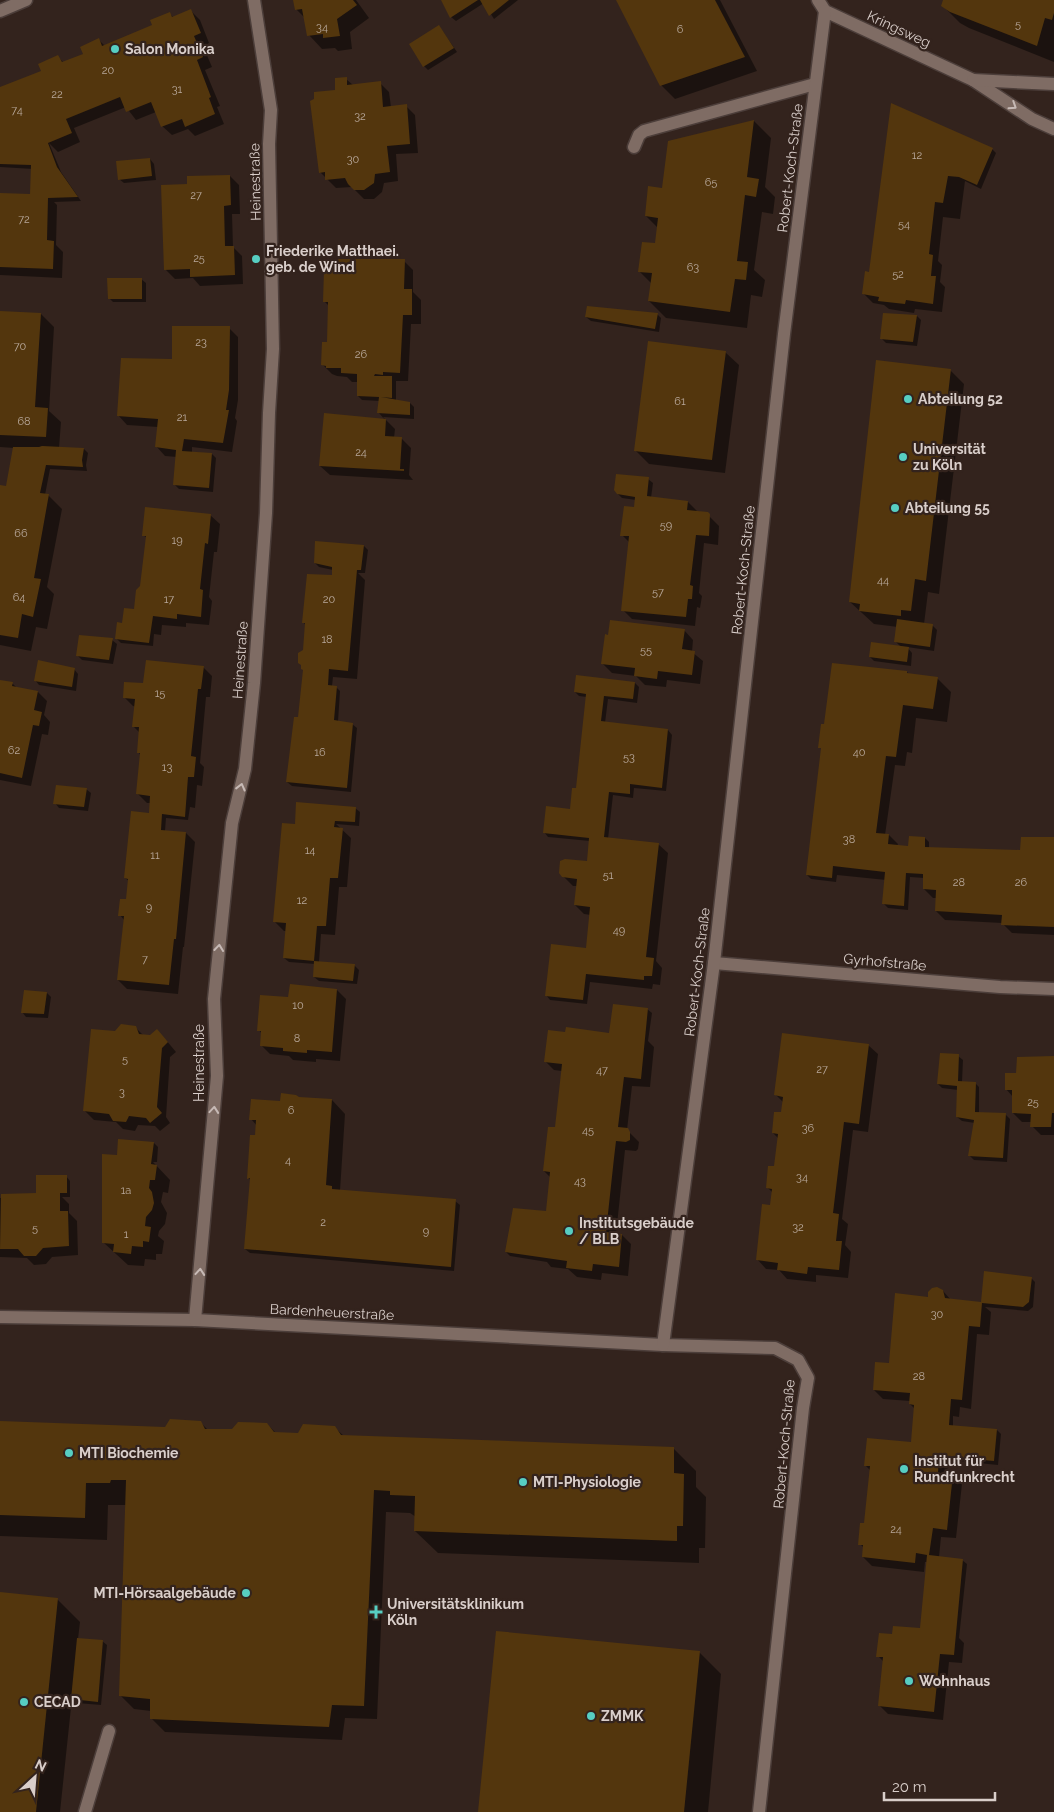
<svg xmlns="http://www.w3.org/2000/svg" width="1054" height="1812" font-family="Raleway,sans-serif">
<rect width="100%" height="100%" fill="#33231d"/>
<g fill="#0007">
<polygon points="294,0 356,0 369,18 350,32 352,49 338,51 335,48 322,49 309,35 306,19 296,9"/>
<polygon points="442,0 518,0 494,19 484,3 456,21 451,17"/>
<polygon points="617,0 720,0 757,71 675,99 661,85"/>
<polygon points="945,0 1054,0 1054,62 969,28 960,23 943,6"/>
<polygon points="191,11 200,20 209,43 203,46 212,67 205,70 220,106 217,107 224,124 195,136 188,129 172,135 162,126 156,112 136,120 126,107 74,128 80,142 58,152 49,143 61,172 81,201 54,202 57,205 56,245 63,252 62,278 0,275 0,194 32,196 33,169 0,167 0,88 43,72 58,57 64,63 84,54 99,40 105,46 153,26 169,13 174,18"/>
<polygon points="439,26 457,52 428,70 424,66"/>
<polygon points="346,79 353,85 380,83 389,92 391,107 406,106 415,115 418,153 396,154 398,181 384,183 382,192 374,199 364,199 352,187 336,188 320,172 336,91"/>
<polygon points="754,121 771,138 765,187 775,197 773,214 762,212 754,270 765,280 762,297 751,295 747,328 666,318 649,301 652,284 639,271 656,244 658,228 646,216 663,189 669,142"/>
<polygon points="992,149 996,153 981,189 965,181 960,219 943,217 938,261 942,265 940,282 945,287 942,312 915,309 914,313 889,309 884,305 873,303 864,294 870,274 881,194"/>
<polygon points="150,159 154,164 156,180 124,183 119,179"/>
<polygon points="230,176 239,185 240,214 232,214 233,247 242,256 243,284 200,286 193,278 175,279 166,270 188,185"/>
<polygon points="404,261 413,270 413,292 421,300 421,324 411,324 408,381 396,381 396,401 410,403 414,407 414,419 383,417 395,429 394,438 402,439 411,448 409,475 413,480 330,475 320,466 385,420 379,413 380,401 362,400 358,396 358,382 352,382 347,377 337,376 332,374 323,365 328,343 329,306 325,302"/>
<polygon points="141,279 146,283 146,302 113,302 109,298"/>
<polygon points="0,313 41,314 54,327 49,411 61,422 59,448 84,449 88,453 86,465 87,471 50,469 45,495 48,495 62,509 47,587 54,594 47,629 36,627 31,651 0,645 0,487 10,489 14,448 0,447"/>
<polygon points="657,314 661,318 659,332 591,321 586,317"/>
<polygon points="917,316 921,320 917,346 886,343 882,339"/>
<polygon points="229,328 238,337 238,400 235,418 237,421 232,452 192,447 192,452 212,454 216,458 213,492 179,489 174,484 177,457 165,456 156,446 158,427 127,425 118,415 173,360"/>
<polygon points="725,352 739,365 725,473 649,464 635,450"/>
<polygon points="950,370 964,384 939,594 928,592 924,624 933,626 937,630 934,651 907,647 912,653 911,666 874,661 870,657 901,647 896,642 898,627 874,624 850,602"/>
<polygon points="648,479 653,483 651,498 688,502 697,511 707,514 719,526 718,545 704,543 699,593 702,596 700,608 697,607 695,626 632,619 623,610 630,543 622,535 635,509 636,500 622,498 617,493"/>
<polygon points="210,515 220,524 217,552 214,552 209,597 212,601 209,625 186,623 186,627 162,625 161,635 154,634 153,646 121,643 116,638 135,610 142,587 147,538 143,535"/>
<polygon points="364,546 368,550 365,573 358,573 365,580 357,679 333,677 332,686 336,687 340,691 338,722 352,724 357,728 351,792 292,786 287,782 299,718 305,671 306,626 304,623 333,577 333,570 319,567 315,563"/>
<polygon points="684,630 693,640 692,652 703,661 700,684 667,680 666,687 645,685 636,676 612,673 602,663 609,636"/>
<polygon points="112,640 117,644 113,664 82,660 78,656"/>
<polygon points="203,667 212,676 210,697 206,697 200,763 204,767 202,786 197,785 195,808 190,807 188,820 166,818 165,831 186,833 195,842 184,947 183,947 178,994 127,989 118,980 124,920 120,915 127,900 129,881 125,878 150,814 151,803 147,803 138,794 141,756 139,753 140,733 133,726 136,707 133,706 124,697 144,685"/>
<polygon points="74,669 78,674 76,691 39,685 35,680"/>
<polygon points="907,672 910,675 937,678 951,692 947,722 916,718 912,753 907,752 905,766 895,765 885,835 889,835 898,844 897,846 909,847 925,838 929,842 929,848 1021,851 1054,838 1054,935 1012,933 1002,923 945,920 936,911 937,898 933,898 924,889 924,878 910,877 908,910 888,908 884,904 886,880 837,875 836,882 811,879 807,875 822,750 820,747"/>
<polygon points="0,681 13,684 17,688 38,692 47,701 44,715 50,722 48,735 42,734 31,786 0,780"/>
<polygon points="635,683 639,687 637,703 608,699 605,723 668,730 672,735 666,791 634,788 633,798 613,795 608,839 658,844 668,853 656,961 662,968 660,985 653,984 652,989 590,982 587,1004 550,1000 546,995 587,949 591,915 584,914 575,905 578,886 573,886 560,873 588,862 590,841 548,837 544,832 571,811 577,789 587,697 579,696 575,692"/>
<polygon points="86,789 91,793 88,811 59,808 55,803"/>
<polygon points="355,808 360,812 359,826 336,824 351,838 347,887 339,887 335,935 321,934 319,962 354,965 359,970 357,984 319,981 314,977 315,964 289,962 284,958 287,931 284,931 275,922 296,825"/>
<polygon points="337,990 346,999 340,1061 316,1059 316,1062 293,1060 289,1056 270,1054 261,1045 262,1034 259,1030 290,999"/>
<polygon points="47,993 51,997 48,1018 26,1017 22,1012"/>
<polygon points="647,1009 652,1013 648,1041 654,1047 650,1087 632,1086 627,1130 639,1142 638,1149 636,1151 625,1150 616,1234 622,1235 631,1244 628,1276 602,1273 601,1280 577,1277 568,1269 551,1267 547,1262 510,1256 506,1252 547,1213 550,1177 544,1171 556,1128 562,1071 554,1070 545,1061 610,1034"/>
<polygon points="135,1027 144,1036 166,1040 176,1052 170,1057 166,1117 170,1123 160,1131 155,1126 138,1125 135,1131 123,1129 116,1122 94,1120 85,1111 116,1033"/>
<polygon points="868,1045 878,1054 868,1132 853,1130 842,1219 848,1224 845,1245 851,1252 848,1278 816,1275 816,1282 787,1279 779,1270 766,1269 757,1259 771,1207 773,1193 767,1187 775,1168 779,1139 773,1133 782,1114 783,1102 776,1095"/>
<polygon points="958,1056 963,1060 962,1082 975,1083 979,1087 979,1113 1006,1115 1010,1119 1007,1162 974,1160 969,1155 975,1123 962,1121 957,1117 958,1090 942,1088 938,1084"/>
<polygon points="1054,1058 1054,1135 1041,1135 1032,1126 1032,1122 1022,1122 1013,1113 1013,1097 1006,1089 1017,1074"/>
<polygon points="299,1098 332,1100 345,1114 340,1191 455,1201 460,1205 454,1271 250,1253 245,1249 251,1180 248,1178 257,1126 251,1119 281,1102"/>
<polygon points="154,1143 158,1147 157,1162 153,1162 170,1180 168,1193 163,1192 161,1202 167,1213 165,1224 159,1231 158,1236 164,1241 162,1254 156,1254 156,1260 145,1259 144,1266 128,1265 104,1243 121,1157"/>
<polygon points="66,1176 70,1181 70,1197 62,1197 69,1204 69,1213 77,1221 78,1255 52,1257 46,1264 34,1265 27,1258 0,1257 0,1198 39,1195"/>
<polygon points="985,1272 1031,1278 1035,1282 1033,1307 1028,1311 985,1307 991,1312 989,1335 977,1334 971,1409 960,1407 959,1417 953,1416 953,1426 997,1430 1001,1434 998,1465 948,1460 947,1475 953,1475 962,1484 956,1538 941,1537 939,1557 962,1560 967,1564 959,1638 964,1643 962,1663 949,1662 943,1720 888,1714 879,1705 884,1662 878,1656 893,1636 924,1630 928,1562 925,1562 924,1572 872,1566 863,1557 864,1548 860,1544 866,1525 871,1471 865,1465 912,1443 915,1409 910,1404 910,1401 883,1399 874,1390 929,1298 943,1291 951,1300 984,1303"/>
<polygon points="200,1422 208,1430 233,1430 267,1424 276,1433 298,1434 334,1427 344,1436 674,1449 696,1471 696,1487 706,1497 705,1548 699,1548 699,1563 438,1553 415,1531 416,1517 410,1513 386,1512 377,1719 345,1718 342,1740 165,1732 152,1719 151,1711 134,1709 121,1696 126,1505 108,1505 107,1540 0,1536 0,1423 166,1428"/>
<polygon points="0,1593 57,1599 80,1622 78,1639 102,1641 107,1645 101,1705 77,1703 72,1698 60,1812 0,1812"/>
<polygon points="699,1652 721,1674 708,1812 480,1812"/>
</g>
<g fill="#53360d">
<polygon points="293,0 353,0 357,5 337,19 340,36 323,38 323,34 307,36 302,9 295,10"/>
<polygon points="441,0 478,0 450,18"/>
<polygon points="480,0 509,0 489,16"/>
<polygon points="616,0 715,0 745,57 660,86"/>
<polygon points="943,0 1054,0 1054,13 1052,20 1045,18 1037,46 950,12 941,6"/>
<polygon points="191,9 201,33 194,36 203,57 197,60 211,97 209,98 215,114 185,127 182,119 161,127 151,102 126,112 120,97 66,119 72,133 48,143 57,167 78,197 48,198 47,240 54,241 53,269 0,267 0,193 30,194 31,165 0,164 0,87 41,71 38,64 58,55 62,62 83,54 80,47 99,38 102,46 152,25 150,20 170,12 172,17"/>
<polygon points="439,25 454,48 423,67 409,44"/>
<polygon points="347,77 347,85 381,81 383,107 407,104 410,144 387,146 390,172 375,174 374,183 364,190 354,190 348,184 345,178 325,180 325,172 319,173 310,101 314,99 314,92 335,90 335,78"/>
<polygon points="891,103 993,148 977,185 959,177 948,176 943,203 935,202 929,254 933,255 931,276 936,276 933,304 906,300 905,304 878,301 879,297 862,294 865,271 869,272"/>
<polygon points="754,120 747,177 759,179 756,197 745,195 737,261 748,262 746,280 735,279 730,312 648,301 652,273 638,272 642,242 655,243 658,218 645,216 648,186 662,188 668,141"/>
<polygon points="150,158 152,176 118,180 116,161"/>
<polygon points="230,175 231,205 224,206 225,246 234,246 235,275 190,277 190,269 164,270 161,185 187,184 187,176"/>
<polygon points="328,259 405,259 404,289 412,289 412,315 403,315 400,373 383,372 383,375 375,374 374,376 392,376 392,398 381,397 410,402 410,415 377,413 379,397 357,396 357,374 341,373 341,368 326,368 326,366 321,365 322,342 327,342 328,302 323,302 324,270 328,271"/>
<polygon points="107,278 142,278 142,299 108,299"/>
<polygon points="587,306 658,313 655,329 585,317"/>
<polygon points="0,311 41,313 35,407 48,408 46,437 0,435"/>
<polygon points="883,313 917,315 913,342 880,339"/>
<polygon points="172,326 230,326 229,390 226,410 229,410 223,443 184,439 182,451 212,453 209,488 173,485 176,450 155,447 158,419 117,416 121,358 172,359"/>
<polygon points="648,341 726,351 712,460 634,451"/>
<polygon points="876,360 951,369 926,581 915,579 911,611 901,610 901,616 859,611 860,604 849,602"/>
<polygon points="324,413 386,419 385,436 402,437 400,469 404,469 404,471 319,466"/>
<polygon points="42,446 84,448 82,460 83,467 46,465 40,493 49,494 34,578 41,579 33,617 22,614 18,638 0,635 0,485 6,486 13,447 39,447"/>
<polygon points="616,474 649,477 647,496 688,501 687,510 708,512 710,514 709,536 696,535 690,585 693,586 692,599 688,599 686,617 621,611 629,536 620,536 624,506 634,507 635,497 617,494 614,490"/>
<polygon points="145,507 211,514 208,544 205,543 200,589 203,590 201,617 177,614 177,619 153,616 149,643 115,639 117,622 122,623 124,608 134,609 136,590 140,586 146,536 142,536"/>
<polygon points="315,541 364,545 361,570 357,570 348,671 329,669 328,685 337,686 334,720 353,723 347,788 286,782 294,717 298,717 303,670 301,669 301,665 298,663 298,653 303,650 305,623 302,623 307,574 332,575 332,567 314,563"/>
<polygon points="897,619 933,624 930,647 894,642"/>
<polygon points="610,620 685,629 682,649 695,651 692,675 658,671 657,679 634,676 635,668 601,664 605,634 608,635"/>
<polygon points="79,635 113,638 109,660 76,656"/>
<polygon points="871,642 909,647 907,662 869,657"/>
<polygon points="38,660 75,668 72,687 34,681"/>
<polygon points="146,660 204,666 201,689 198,689 191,756 196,757 194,777 188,777 185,817 162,814 161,830 186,832 176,939 174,939 169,985 117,980 124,916 118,916 120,899 126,899 128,879 124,878 131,811 149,813 150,796 136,794 140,753 137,753 139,727 132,727 135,699 123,698 124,682 143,683"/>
<polygon points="832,663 907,671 907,673 938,677 933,709 903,705 896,757 886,756 876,833 889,834 888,844 908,846 909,836 925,837 925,847 1020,850 1021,837 1054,837 1054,927 1001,925 1002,915 935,911 936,890 923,889 923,874 906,873 904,906 882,904 885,872 833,866 832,878 806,875 821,748 818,748 821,724 824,724"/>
<polygon points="576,675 635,682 633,699 604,696 601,721 668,729 662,788 630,784 630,794 609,792 604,837 659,843 646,957 654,958 652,976 644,976 644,980 586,974 583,1000 545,996 551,944 586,948 590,907 574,905 577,879 562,877 559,873 560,861 565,859 587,861 589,838 543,833 546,806 570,809 572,788 576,788 586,694 574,692"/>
<polygon points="0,680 13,682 12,686 38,691 34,710 42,712 39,726 33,725 22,778 0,773"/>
<polygon points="56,785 87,788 84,807 53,804"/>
<polygon points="296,802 356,807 355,822 335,821 334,827 343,828 338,878 330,878 326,926 317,926 314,961 283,958 286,923 273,922 282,823 295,824"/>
<polygon points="314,961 355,964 353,981 313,977"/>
<polygon points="290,984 337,989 332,1052 307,1050 307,1053 283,1051 283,1048 260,1046 261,1031 257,1031 260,995 288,997"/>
<polygon points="24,990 47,992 44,1014 21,1013"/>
<polygon points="613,1004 648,1008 641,1079 624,1077 618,1127 628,1128 630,1132 630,1140 626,1142 616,1141 614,1158 606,1232 622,1234 619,1267 593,1264 592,1271 566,1268 567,1261 505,1252 513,1208 546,1211 550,1172 543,1171 548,1127 555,1127 562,1064 544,1062 548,1030 565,1032 566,1027 609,1033"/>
<polygon points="121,1024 136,1026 139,1034 150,1035 157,1029 168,1042 162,1048 157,1107 162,1113 150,1123 146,1118 129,1116 126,1122 113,1121 109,1114 83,1111 91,1029 115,1031"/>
<polygon points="782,1033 869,1044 859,1124 844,1122 833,1213 839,1214 836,1241 842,1241 839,1270 808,1267 807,1274 777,1270 778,1263 756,1260 762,1204 770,1205 772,1189 766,1188 768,1166 774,1166 778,1134 772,1133 774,1112 781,1112 783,1097 774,1095"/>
<polygon points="940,1053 959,1054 958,1081 976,1082 975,1112 1006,1113 1003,1158 968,1156 974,1120 956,1117 957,1086 937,1084"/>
<polygon points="1054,1056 1054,1113 1052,1113 1051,1127 1030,1127 1031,1114 1012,1113 1012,1090 1005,1090 1005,1073 1016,1073 1017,1057"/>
<polygon points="281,1093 296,1095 299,1097 332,1099 326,1185 332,1186 332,1189 456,1199 451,1267 244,1249 250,1178 247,1179 250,1135 255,1135 256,1120 249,1120 251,1099 280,1101"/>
<polygon points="118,1139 154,1142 151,1164 157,1165 155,1180 150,1180 149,1188 152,1192 154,1203 152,1210 146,1217 145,1226 151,1227 149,1242 143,1241 143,1247 132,1246 131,1254 113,1252 114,1244 102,1243 102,1154 117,1155"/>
<polygon points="36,1175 67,1175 67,1193 60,1193 60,1211 68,1211 69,1246 43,1248 36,1256 24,1256 18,1249 0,1249 1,1194 36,1193"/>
<polygon points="984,1271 1032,1277 1029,1302 1023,1307 982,1303 980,1327 969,1326 962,1400 951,1399 949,1425 997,1429 994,1461 939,1456 938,1473 953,1474 947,1530 933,1528 929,1555 963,1559 954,1655 940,1654 934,1712 878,1706 883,1657 876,1657 879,1633 892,1634 893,1626 920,1628 927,1555 916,1553 915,1563 862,1557 863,1545 858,1545 860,1523 864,1523 870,1466 864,1466 867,1438 911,1442 914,1405 909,1404 910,1393 873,1390 875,1362 889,1363 895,1293 928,1297 928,1292 932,1288 937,1287 943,1290 945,1298 981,1302"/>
<polygon points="170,1419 201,1421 205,1429 232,1429 238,1422 267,1423 274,1432 298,1433 303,1424 335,1426 341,1435 674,1447 674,1473 684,1474 683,1526 677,1526 677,1541 414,1531 415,1496 390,1495 390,1491 374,1490 364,1706 332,1705 329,1727 150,1719 150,1699 119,1696 126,1480 111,1480 110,1483 86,1483 85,1518 0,1515 0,1421 165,1427"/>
<polygon points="0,1592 58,1598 36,1812 0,1812"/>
<polygon points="496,1631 700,1651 684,1812 478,1812"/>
<polygon points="77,1638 103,1640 98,1702 71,1699"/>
</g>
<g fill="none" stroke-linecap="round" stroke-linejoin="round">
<defs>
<g id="service">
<polyline points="634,147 639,135 644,131 815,84"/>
<polyline points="85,1812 109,1731"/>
</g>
<g id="minor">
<polyline points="818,0 825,11 973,80 1032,119 1054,129"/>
<polyline points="973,80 1054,84"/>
<polyline points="714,963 1000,987 1054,989"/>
<polyline points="0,1317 195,1320 663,1345 775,1348 798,1360 808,1378 803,1408 759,1812"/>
<polyline points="195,1320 217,1076 214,999 232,823 245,769 254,683 266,513 269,413 273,349 269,144 271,110 254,0"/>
<polyline points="663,1345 714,963 784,334 825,11"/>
</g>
<polyline id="secondary" points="0,11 26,0"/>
</defs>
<use href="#service" stroke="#4c3e3a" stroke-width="15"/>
<use href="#minor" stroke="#4c3e3a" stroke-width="15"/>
<use href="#secondary" stroke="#4c3e3a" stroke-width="15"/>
<use href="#service" stroke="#7f6c64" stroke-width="12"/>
<use href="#minor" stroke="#7f6c64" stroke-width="12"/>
<use href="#secondary" stroke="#7f6c64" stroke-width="12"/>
</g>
<defs><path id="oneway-chevron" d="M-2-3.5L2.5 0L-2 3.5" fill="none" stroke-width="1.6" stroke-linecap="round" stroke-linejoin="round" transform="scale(1.25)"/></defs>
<g stroke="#c7bab6">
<use href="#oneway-chevron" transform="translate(1013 106) rotate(33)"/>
<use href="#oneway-chevron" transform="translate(241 787) rotate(-76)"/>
<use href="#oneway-chevron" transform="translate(219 948) rotate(-84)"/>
<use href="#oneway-chevron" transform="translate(214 1110) rotate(-85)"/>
<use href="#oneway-chevron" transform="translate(200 1272) rotate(-85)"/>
</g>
<g fill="#57cec2" stroke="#33231d" stroke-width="2">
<circle cx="115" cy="49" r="5"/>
<circle cx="256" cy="259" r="5"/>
<circle cx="908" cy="399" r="5"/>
<circle cx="903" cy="457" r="5"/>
<circle cx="895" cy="508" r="5"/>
<circle cx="569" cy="1231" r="5"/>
<circle cx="69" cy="1453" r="5"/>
<circle cx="904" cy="1469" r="5"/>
<circle cx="523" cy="1482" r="5"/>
<circle cx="246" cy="1593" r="5"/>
<path d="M373.5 1604.5h5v5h5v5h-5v5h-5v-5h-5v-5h5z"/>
<circle cx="909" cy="1681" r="5"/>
<circle cx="24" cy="1702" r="5"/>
<circle cx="591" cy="1716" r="5"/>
</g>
<g text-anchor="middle" stroke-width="4.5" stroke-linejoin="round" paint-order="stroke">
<g font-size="11" fill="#b8a89b">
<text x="1018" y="28">5</text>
<text x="322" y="31">34</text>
<text x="680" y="33">6</text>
<text x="108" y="74">20</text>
<text x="177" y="93">31</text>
<text x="57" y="98">22</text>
<text x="17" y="114">74</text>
<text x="360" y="120">32</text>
<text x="917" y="159">12</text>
<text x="353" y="163">30</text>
<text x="711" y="186">65</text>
<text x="196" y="199">27</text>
<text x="24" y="223">72</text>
<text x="904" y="228">54</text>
<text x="199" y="262">25</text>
<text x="693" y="271">63</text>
<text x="898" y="278">52</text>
<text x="201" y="346">23</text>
<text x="20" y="350">70</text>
<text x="361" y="358">26</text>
<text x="680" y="405">61</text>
<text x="182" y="421">21</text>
<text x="24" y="425">68</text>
<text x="361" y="456">24</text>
<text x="666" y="529">59</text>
<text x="21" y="537">66</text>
<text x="177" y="544">19</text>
<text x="883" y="584">44</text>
<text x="658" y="596">57</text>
<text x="19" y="601">64</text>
<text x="169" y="603">17</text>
<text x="329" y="603">20</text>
<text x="327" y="643">18</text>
<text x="646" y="654">55</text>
<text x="160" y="697">15</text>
<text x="14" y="754">62</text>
<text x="320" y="756">16</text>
<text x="859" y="756">40</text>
<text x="629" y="761">53</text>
<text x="167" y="771">13</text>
<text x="849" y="843">38</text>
<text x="310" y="854">14</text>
<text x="155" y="859">11</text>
<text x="608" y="879">51</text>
<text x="959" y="886">28</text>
<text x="1021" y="886">26</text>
<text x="302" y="904">12</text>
<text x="149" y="911">9</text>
<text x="619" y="934">49</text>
<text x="145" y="963">7</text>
<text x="298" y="1009">10</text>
<text x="297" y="1042">8</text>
<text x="125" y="1063">5</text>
<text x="822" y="1073">27</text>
<text x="602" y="1074">47</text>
<text x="122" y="1096">3</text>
<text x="1033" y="1106">25</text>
<text x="291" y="1114">6</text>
<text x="808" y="1132">36</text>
<text x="588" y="1134">45</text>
<text x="288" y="1164">4</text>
<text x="802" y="1181">34</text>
<text x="580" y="1185">43</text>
<text x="126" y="1194">1a</text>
<text x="323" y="1226">2</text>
<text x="798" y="1231">32</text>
<text x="35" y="1232">5</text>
<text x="426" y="1235">9</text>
<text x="126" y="1238">1</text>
<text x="937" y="1318">30</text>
<text x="919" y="1380">28</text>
<text x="896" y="1533">24</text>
</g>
<g font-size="14" fill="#d9ceca" stroke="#33231d">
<text transform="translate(899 29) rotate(25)" y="5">Kringsweg</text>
<text transform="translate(790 168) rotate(-83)" y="5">Robert-Koch-Straße</text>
<text transform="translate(255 182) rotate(-91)" y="5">Heinestraße</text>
<text transform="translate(743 570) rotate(-84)" y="5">Robert-Koch-Straße</text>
<text transform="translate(240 660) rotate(-86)" y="5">Heinestraße</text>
<text transform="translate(885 962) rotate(5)" y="5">Gyrhofstraße</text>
<text transform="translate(697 972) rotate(-83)" y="5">Robert-Koch-Straße</text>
<text transform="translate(199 1063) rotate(-90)" y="5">Heinestraße</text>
<text transform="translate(332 1312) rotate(3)" y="5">Bardenheuerstraße</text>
<text transform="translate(784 1444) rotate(-85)" y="5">Robert-Koch-Straße</text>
</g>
<g font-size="14" font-weight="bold" fill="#d9ceca" stroke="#33231d" text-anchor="start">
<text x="125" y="54">Salon Monika</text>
<text x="266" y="256">Friederike Matthaei.<tspan x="266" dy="16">geb. de Wind</tspan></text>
<text x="918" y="404">Abteilung 52</text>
<text x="913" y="454">Universität<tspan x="913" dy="16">zu Köln</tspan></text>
<text x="905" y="513">Abteilung 55</text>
<text x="579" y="1228">Institutsgebäude<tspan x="579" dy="16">/ BLB</tspan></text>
<text x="79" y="1458">MTI Biochemie</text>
<text x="914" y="1466">Institut für<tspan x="914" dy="16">Rundfunkrecht</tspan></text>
<text x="533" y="1487">MTI-Physiologie</text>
<text x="236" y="1598" text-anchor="end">MTI-Hörsaalgebäude</text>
<text x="387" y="1609">Universitätsklinikum<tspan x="387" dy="16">Köln</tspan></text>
<text x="919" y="1686">Wohnhaus</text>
<text x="34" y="1707">CECAD</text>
<text x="601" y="1721">ZMMK</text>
</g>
</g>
<g transform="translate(35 1777) rotate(26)" stroke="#33231d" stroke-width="4" paint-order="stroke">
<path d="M0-4L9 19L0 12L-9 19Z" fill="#d9ceca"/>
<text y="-8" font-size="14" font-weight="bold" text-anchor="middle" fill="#d9ceca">N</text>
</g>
<path d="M884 1792v8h111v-8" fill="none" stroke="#d9ceca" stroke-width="2.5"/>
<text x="892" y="1792" font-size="15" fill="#d9ceca" stroke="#33231d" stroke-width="4" paint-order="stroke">20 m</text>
</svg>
